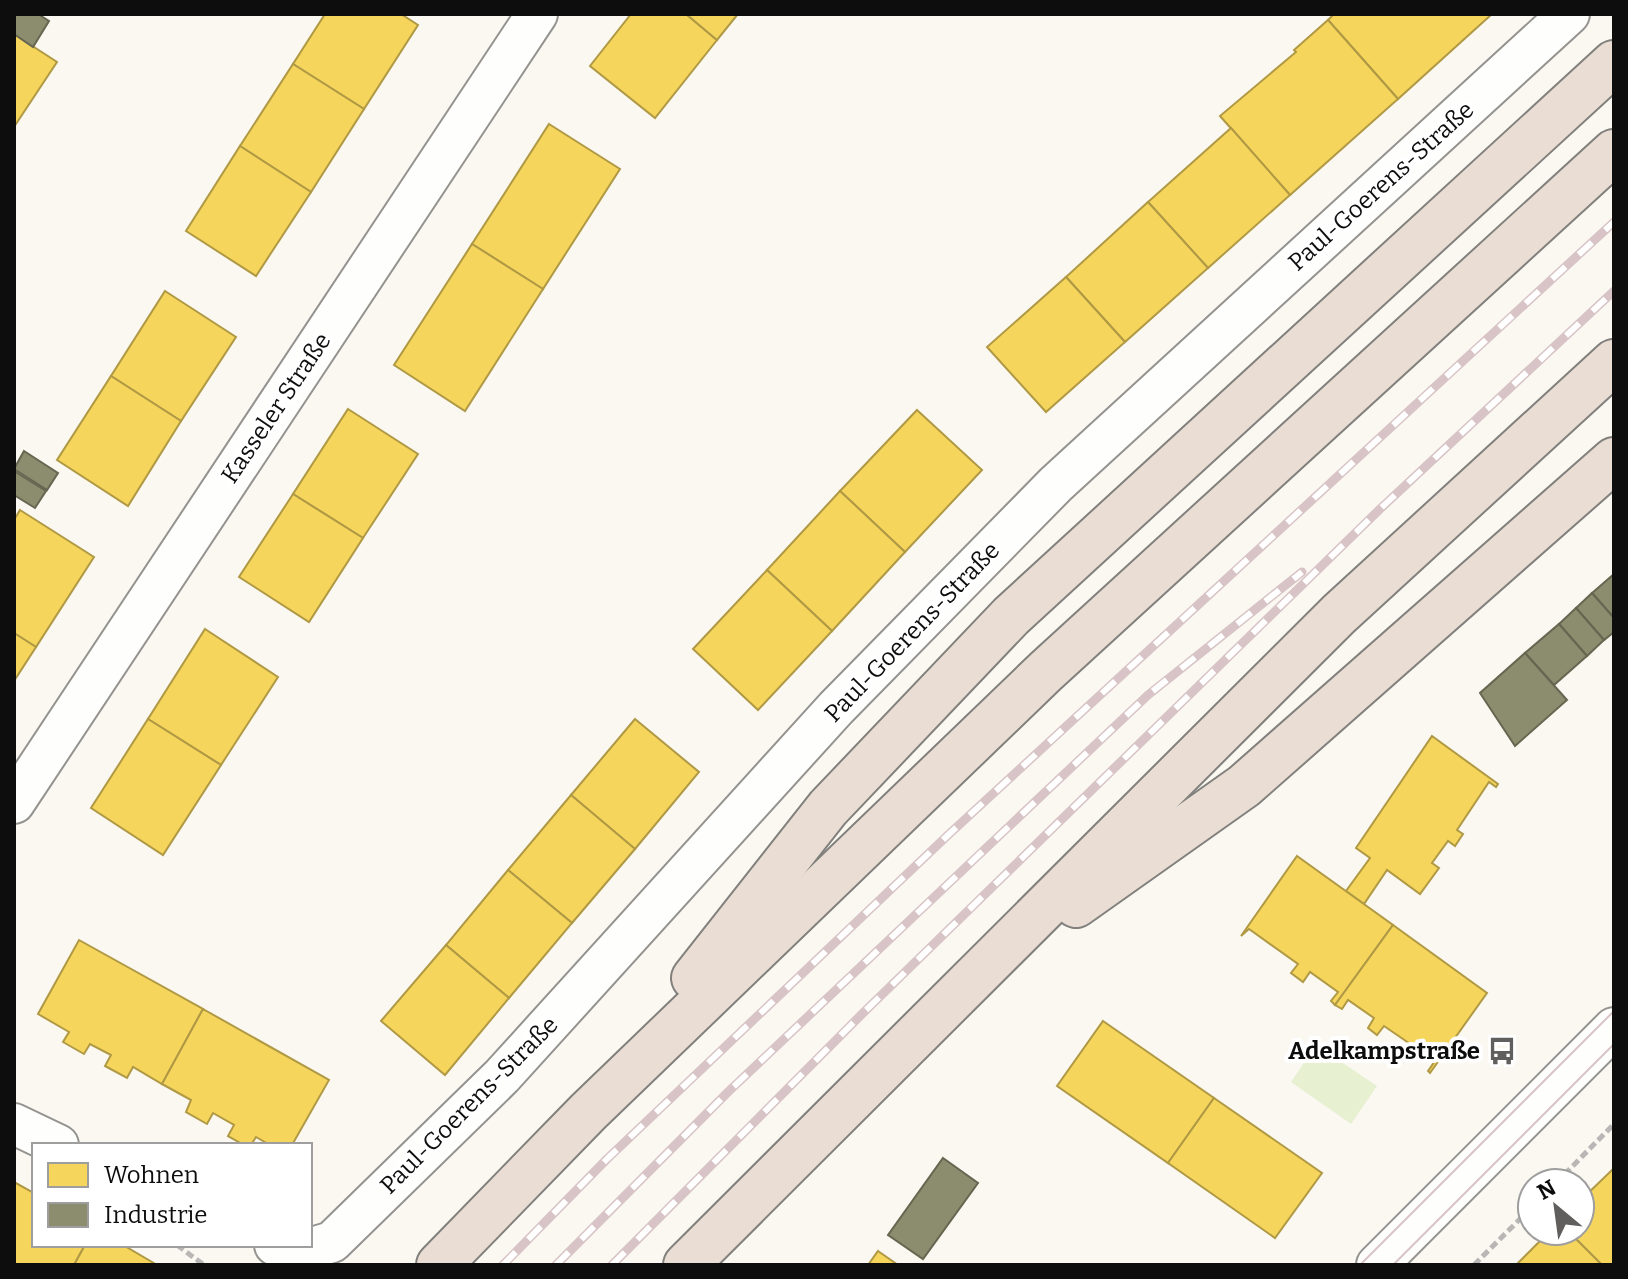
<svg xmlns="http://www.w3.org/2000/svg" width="1628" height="1279" font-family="Bitter,serif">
<rect width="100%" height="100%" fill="#fbf8f1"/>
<polygon fill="#e7f0d1" points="1316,1045 1377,1086 1351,1124 1291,1082"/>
<g fill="#f6d55c" stroke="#b09944" stroke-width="2">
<polygon points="325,14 401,14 418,25 364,109 293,64"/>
<polygon points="631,14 686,14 717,40 655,118 590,66"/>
<polygon points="686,14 738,14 717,40"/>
<polygon points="1334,14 1492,14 1398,99 1328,20"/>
<polygon points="1328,20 1398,99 1290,195 1220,116 1296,52 1294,50"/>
<polygon points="14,34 57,62 14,127"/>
<polygon points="293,64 364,109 311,192 240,146"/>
<polygon points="549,124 620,169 543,289 472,244"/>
<polygon points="1231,128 1290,195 1208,268 1148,202"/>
<polygon points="240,146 311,192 256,276 186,231"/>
<polygon points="1148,202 1208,268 1125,342 1066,277"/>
<polygon points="472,244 543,289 465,411 394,365"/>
<polygon points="1066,277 1125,342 1046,412 987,347"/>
<polygon points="165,291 236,337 181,421 111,376"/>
<polygon points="111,376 181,421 128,506 57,460"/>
<polygon points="348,409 418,454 363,538 293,494"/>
<polygon points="917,410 982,470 905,552 840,491"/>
<polygon points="840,491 905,552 832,631 767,570"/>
<polygon points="293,494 363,538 309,622 239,577"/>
<polygon points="20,510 94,557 36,647 14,633 14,520"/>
<polygon points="767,570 832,631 758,710 693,649"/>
<polygon points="205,629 278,677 221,765 148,719"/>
<polygon points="14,633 36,647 14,681"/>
<polygon points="148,719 221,765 163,855 91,808"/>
<polygon points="635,719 699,772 635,849 571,795"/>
<polygon points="1432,736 1498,784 1496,787 1489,782 1457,830 1463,834 1455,846 1448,841 1432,863 1439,868 1420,894 1387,870 1364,904 1346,891 1370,858 1356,848"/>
<polygon points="571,795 635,849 572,923 508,870"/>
<polygon points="1297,856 1393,925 1335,1005 1331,1001 1338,992 1310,972 1303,982 1291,973 1298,964 1249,929 1241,936"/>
<polygon points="508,870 572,923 509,998 446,945"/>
<polygon points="1393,925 1487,993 1430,1073 1428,1071 1435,1061 1384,1026 1377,1035 1368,1028 1374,1018 1348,1000 1342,1009 1335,1005"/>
<polygon points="79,940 203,1009 162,1084 133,1067 127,1078 105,1066 111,1055 90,1044 84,1054 63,1042 69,1032 38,1014"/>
<polygon points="446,945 509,998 445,1075 381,1021"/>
<polygon points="203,1009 329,1080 292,1145 270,1145 256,1137 251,1145 244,1145 228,1136 234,1125 213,1113 207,1124 186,1112 191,1100 162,1084"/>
<polygon points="1103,1021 1214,1098 1168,1163 1057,1086"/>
<polygon points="1214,1098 1322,1173 1275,1238 1168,1163"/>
<polygon points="1614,1168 1614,1265 1602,1265 1568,1231 1580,1231 1580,1201"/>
<polygon points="14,1182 34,1193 34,1245 85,1245 74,1265 14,1265"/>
<polygon points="1550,1231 1568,1231 1602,1265 1516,1265"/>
<polygon points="85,1245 123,1245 157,1265 74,1265"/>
<polygon points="878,1251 898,1265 868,1265"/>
</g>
<g fill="#8c8c6e" stroke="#666651" stroke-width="2">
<polygon points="14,14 38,14 49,21 33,47 14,34"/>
<polygon points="24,451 58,473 47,490 14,469"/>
<polygon points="14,471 46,491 35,508 14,495"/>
<polygon points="1614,574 1614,618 1592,593"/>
<polygon points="1592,593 1614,618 1614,632 1604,640 1576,608"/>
<polygon points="1576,608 1604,640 1587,656 1559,624"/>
<polygon points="1559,624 1587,656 1554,685 1525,653"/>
<polygon points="1525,653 1567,700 1515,746 1480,693"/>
<polygon points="943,1158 978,1183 923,1259 888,1235"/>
</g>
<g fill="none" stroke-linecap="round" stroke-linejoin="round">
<defs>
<g id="street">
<polyline points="14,803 537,14"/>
<polyline points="14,1124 58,1145"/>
<polyline points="275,1245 295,1253 332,1242 502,1076 836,708 1056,484 1569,14"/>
<polyline points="1377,1265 1614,1028"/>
</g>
<g id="highway">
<polyline points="1076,905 1244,786 1614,460"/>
<polyline points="694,978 828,808 1011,616 1614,63"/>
<polyline points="439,1265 588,1112 1046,671 1614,152"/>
<polyline points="686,1265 1339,614 1614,362"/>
</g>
</defs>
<use href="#street" stroke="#949390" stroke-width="44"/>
<use href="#highway" stroke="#81807d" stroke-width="48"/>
<g stroke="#b8b7b6" stroke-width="5" stroke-dasharray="8 4" stroke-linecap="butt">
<polyline points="1556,1183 1614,1124"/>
<polyline points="177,1245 204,1265"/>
<polyline points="1474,1265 1532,1207"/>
</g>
<use href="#street" stroke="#fefefd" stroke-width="40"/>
<use href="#highway" stroke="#eaddd4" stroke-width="44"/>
<g stroke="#d8c4c6" stroke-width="2">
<polyline points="1360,1265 1614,1011"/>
<polyline points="1393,1265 1614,1044"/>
</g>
<defs>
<g id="rail">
<polyline points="503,1265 607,1159 947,836 1614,222"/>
<polyline points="556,1265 728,1092 1148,695 1302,572"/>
<polyline points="612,1265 860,1016 1380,509 1614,291"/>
</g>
</defs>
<use href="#rail" stroke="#d8c4c6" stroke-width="9"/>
<use href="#rail" stroke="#fff" stroke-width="6" stroke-dasharray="18" stroke-linecap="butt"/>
</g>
<defs>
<symbol id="bus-bare" viewBox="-9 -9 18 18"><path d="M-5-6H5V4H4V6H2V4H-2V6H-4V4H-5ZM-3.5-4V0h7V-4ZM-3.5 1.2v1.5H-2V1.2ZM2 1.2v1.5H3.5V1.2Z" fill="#605f5d" stroke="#fff" stroke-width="2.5" paint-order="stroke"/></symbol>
</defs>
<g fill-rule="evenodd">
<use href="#bus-bare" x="1482" y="1031" width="40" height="40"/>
</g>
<g text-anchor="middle" stroke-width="8" stroke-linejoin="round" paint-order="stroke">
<g font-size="24" fill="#0d0d0d" stroke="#fff">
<text transform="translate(1381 186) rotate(-42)" y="8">Paul-Goerens-Straße</text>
<text transform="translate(276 408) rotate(-56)" y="8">Kasseler Straße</text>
<text transform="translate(912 632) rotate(-46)" y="8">Paul-Goerens-Straße</text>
<text transform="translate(469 1105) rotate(-45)" y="8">Paul-Goerens-Straße</text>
</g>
<g font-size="24" font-weight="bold" fill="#0d0d0d" stroke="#fff" text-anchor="end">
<text x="1480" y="1059">Adelkampstraße</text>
</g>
</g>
<rect width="1628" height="1279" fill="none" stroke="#0d0d0d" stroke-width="32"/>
<rect x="32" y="1143" width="280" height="104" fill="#ffffff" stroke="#9e9e9e" stroke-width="2"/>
<rect x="48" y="1163" width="40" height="24" fill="#f6d55c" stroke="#9e9e9e" stroke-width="2"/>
<text x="104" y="1183" font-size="24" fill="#0d0d0d">Wohnen</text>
<rect x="48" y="1203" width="40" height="24" fill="#8c8c6e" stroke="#9e9e9e" stroke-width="2"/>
<text x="104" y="1223" font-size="24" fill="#0d0d0d">Industrie</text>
<g transform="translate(1556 1207) rotate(331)"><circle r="38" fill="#ffffff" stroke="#9e9e9e" stroke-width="2"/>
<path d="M0-6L14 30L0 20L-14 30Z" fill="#605f5d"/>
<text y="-12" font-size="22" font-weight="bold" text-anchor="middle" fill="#0d0d0d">N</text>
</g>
</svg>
